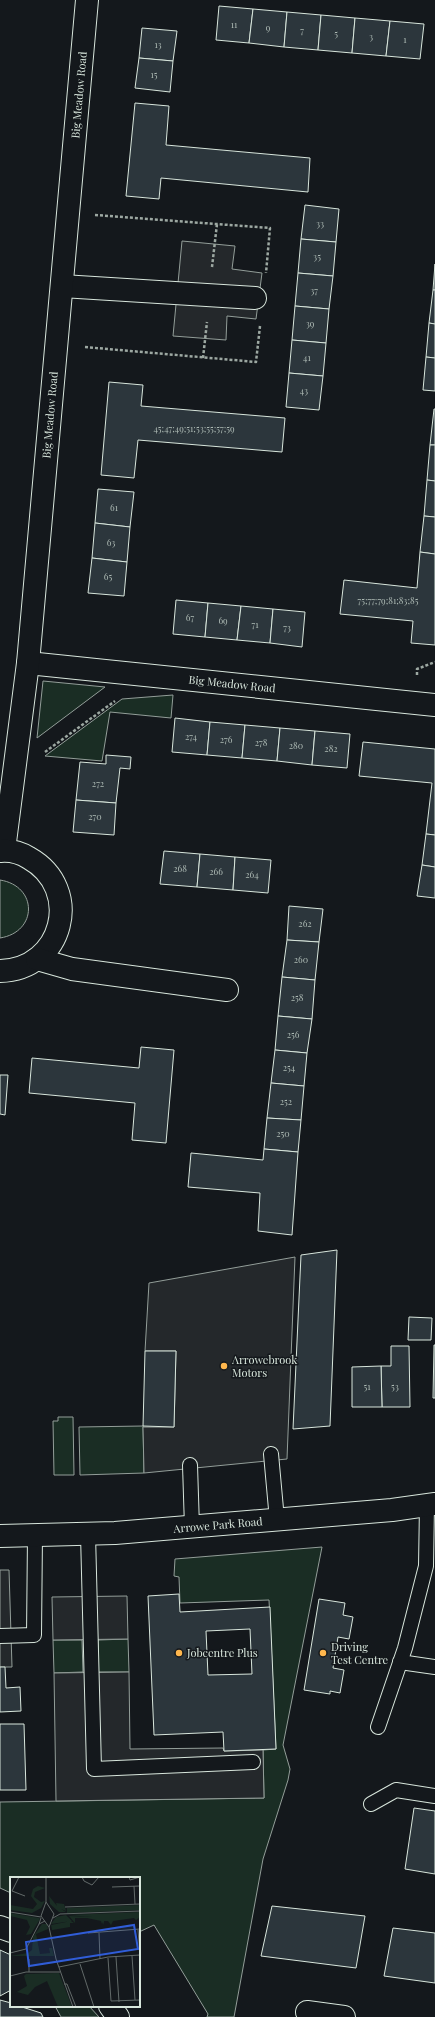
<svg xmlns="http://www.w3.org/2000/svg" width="435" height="2017" font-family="'Playfair Display',serif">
<rect width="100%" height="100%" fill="#14181c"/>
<g fill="#1a2d24" stroke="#939e99">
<polygon points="43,681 105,687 37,738"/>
<polygon points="173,695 171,718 110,712 102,761 45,756 122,699"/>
<path d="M0,880C38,886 38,932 0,938Z"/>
<polygon points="58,1417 73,1417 74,1475 54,1475 53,1421 58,1421"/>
<polygon points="143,1426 144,1473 80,1475 79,1427"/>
<polygon points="322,1547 283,1745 290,1769 288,1780 263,1859 234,2017 207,2017 208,2014 154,1925 139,1932 139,1878 11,1878 11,1893 0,1888 0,1802 264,1798 263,1750 276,1749 269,1600 180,1603 179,1577 174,1576 175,1559"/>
<polygon points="128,1639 129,1672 98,1672 98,1640"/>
<polygon points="53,1640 82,1640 83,1672 54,1673"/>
<polygon points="55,2006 89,2006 99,2017 61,2017"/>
</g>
<g fill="#24282b" stroke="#939e99">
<polygon points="182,241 235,246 232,269 262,273 256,319 227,316 226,340 173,336"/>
<polygon points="295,1257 287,1459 144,1473 143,1427 174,1427 176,1351 145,1351 149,1283"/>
<polygon points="0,1570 9,1570 12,1667 0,1667"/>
<polygon points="127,1596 128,1639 53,1640 52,1597"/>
<polygon points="129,1672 130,1749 223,1748 224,1751 263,1750 264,1798 56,1801 54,1673"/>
</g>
<g fill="#2c363c" stroke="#d8e6dc" fill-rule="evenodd">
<polygon points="219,6 253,9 249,43 216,40"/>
<polygon points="253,9 287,12 284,47 249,43"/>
<polygon points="287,12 321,15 318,50 284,47"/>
<polygon points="321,15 355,18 352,53 318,50"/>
<polygon points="355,18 390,21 386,56 352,53"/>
<polygon points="390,21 424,24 420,59 386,56"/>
<polygon points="142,28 177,31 173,61 139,58"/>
<polygon points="139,58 173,61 170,92 135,88"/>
<polygon points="135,103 169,106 166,145 310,158 308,192 161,178 159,199 126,196"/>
<polygon points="305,205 339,209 336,242 301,239"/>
<polygon points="301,239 336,242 333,276 298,273"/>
<polygon points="435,264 435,290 433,290"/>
<polygon points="298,273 333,276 329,309 295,306"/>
<polygon points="433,290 435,290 435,324 429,323"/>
<polygon points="295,306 329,309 326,343 292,340"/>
<polygon points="429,323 435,324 435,358 426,357"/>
<polygon points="292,340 326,343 323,376 289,373"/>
<polygon points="426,357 435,358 435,391 423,390"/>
<polygon points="289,373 323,376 319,410 286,407"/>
<polygon points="109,382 143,385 141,406 285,418 282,452 138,440 134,478 101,475"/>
<polygon points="434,409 435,409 435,445 430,445"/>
<polygon points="430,445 435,445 435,481 427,480"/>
<polygon points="427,480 435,481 435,517 424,516"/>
<polygon points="98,489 134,492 130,527 95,523"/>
<polygon points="424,516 435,517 435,554 420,552"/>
<polygon points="95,523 130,527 127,562 92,558"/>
<polygon points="420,552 435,554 435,645 411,643 413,621 340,614 344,580 417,588"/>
<polygon points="92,558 127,562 124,596 88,593"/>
<polygon points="176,600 208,603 205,637 173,634"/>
<polygon points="208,603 241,606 237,640 205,637"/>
<polygon points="241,606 273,609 270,643 237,640"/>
<polygon points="273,609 305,612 302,647 270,643"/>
<polygon points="175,718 210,722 207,755 172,752"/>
<polygon points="210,722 245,725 242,758 207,755"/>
<polygon points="245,725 280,728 277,761 242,758"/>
<polygon points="280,728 315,731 312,765 277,761"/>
<polygon points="315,731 350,734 347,768 312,765"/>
<polygon points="363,742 435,749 435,835 426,834 432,783 359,776"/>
<polygon points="106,755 131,757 130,769 120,768 116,803 76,800 80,762 106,764"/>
<polygon points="76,800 116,803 114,835 73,832"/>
<polygon points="426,834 435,835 435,867 422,865"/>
<polygon points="164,851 200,854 197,887 160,884"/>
<polygon points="200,854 235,857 233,890 197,887"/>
<polygon points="235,857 271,860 268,893 233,890"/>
<polygon points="422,865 435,867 435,898 417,896"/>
<polygon points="289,906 323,909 319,942 287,940"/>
<polygon points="287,940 319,942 315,980 282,977"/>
<polygon points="282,977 315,980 312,1019 278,1016"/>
<polygon points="278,1016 312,1019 307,1053 275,1050"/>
<polygon points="141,1047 174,1050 166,1143 132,1140 135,1103 29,1093 32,1058 139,1068"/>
<polygon points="275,1050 307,1053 304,1086 271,1083"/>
<polygon points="0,1075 8,1075 5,1115 0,1114"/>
<polygon points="271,1083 304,1086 301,1120 267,1118"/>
<polygon points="267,1118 301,1120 298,1152 264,1149"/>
<polygon points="264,1149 298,1152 292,1235 258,1231 260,1193 188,1187 191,1153 263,1160"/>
<polygon points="337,1250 330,1426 293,1429 301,1255"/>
<polygon points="409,1317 432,1318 431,1340 408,1340"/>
<polygon points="434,1345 435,1345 435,1398 433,1398"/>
<polygon points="391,1346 409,1346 410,1407 382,1407 381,1366 391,1366"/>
<polygon points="145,1351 176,1351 174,1427 143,1426"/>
<polygon points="381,1366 382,1407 352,1407 352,1367"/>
<path d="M179,1594L180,1612L270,1607L276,1749L224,1751L223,1732L154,1735L148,1596ZM250,1629L252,1674L208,1675L206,1631Z"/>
<polygon points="319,1599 345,1603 343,1615 353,1617 349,1639 338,1637 333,1668 344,1670 340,1693 330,1691 330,1694 304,1690"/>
<polygon points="0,1667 5,1667 6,1688 20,1687 21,1711 0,1712"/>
<polygon points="0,1724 24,1724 26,1790 0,1790"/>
<polygon points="414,1808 435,1811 435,1874 405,1869"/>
<polygon points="272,1906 365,1916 356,1968 261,1956"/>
<polygon points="393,1928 435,1933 435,1983 384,1976"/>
<polygon points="0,1950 11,1955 11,1990 0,1996"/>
<polygon points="0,2000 11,2003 11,2006 19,2006 41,2013 43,2017 0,2017"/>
</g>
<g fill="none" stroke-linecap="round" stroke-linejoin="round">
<defs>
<g id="lane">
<polyline points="271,1454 277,1520"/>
<polyline points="190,1465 192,1527"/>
<polyline points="88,1534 94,1769 253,1762"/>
<polyline points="0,1636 34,1635 35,1535"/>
<polyline points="400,1662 435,1667"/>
<polyline points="378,1727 405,1648 426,1566 427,1505"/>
<polyline points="371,1804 396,1790 435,1796"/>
</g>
<g id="street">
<polyline points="62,286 255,298"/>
<polyline points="28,663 435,705"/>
<polyline points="4,850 28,663 87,0"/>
<path d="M0,851C10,850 21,853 29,858C84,889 63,970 0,971"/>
<polyline points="37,959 72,969 227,990"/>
<polyline points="0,1927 11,1931"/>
<polyline points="110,2006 118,2017"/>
<polyline points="307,2012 344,2017"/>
</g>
<polyline id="primary" points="0,1536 115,1533 392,1510 435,1504"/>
</defs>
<use href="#lane" stroke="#d8e6dc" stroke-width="16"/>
<use href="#street" stroke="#d8e6dc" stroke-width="24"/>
<use href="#primary" stroke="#d8e6dc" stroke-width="24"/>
<g stroke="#9da8a2" stroke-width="2.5" stroke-dasharray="3 2" stroke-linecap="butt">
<polyline points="95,215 270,228 266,273"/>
<polyline points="212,267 217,224"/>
<polyline points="85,347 256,362 260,326"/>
<polyline points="203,358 207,322"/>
<polyline points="417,675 417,669 435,662"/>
<polyline points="45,752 115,701"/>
</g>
<use href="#lane" stroke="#14181c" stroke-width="14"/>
<use href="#street" stroke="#14181c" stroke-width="22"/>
<use href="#primary" stroke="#14181c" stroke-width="22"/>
</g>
<g fill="#ffb74d" stroke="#14181c" stroke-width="1.5">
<circle cx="224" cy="1366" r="4"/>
<circle cx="179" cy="1653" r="4"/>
<circle cx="323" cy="1653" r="4"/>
</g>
<g text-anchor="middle" stroke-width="3" stroke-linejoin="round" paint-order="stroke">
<g font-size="9" fill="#adbab4">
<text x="234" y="28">11</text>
<text x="268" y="31">9</text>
<text x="302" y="34">7</text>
<text x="336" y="37">5</text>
<text x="371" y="40">3</text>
<text x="405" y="43">1</text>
<text x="158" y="48">13</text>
<text x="154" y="78">15</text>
<text x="320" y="227">33</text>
<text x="317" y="260">35</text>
<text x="314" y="294">37</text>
<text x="310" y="327">39</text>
<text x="307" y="361">41</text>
<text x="304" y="394">43</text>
<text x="194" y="432">45;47;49;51;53;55;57;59</text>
<text x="114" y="511">61</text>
<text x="111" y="546">63</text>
<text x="108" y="580">65</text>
<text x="388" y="604">75;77;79;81;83;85</text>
<text x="190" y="621">67</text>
<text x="223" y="624">69</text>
<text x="255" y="628">71</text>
<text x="287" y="631">73</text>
<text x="191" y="740">274</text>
<text x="226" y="743">276</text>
<text x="261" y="746">278</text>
<text x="296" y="749">280</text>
<text x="331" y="752">282</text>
<text x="98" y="787">272</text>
<text x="95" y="820">270</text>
<text x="180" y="872">268</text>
<text x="216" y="875">266</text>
<text x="252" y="878">264</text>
<text x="305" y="927">262</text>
<text x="301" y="963">260</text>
<text x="297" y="1001">258</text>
<text x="293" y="1038">256</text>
<text x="289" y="1071">254</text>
<text x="286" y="1105">252</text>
<text x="283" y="1137">250</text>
<text x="367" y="1390">51</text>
<text x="395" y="1390">53</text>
</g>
<g font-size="11" fill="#d8e6dc" stroke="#14181c">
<text transform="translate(79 95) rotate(-85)" y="4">Big Meadow Road</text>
<text transform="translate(50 415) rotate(-85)" y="4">Big Meadow Road</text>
<text transform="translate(232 684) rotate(6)" y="4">Big Meadow Road</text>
<text transform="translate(218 1525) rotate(-5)" y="4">Arrowe Park Road</text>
</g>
<g font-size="11" fill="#d8e6dc" stroke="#14181c" text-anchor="start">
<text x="232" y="1364">Arrowebrook<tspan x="232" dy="13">Motors</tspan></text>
<text x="331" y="1651">Driving<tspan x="331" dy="13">Test Centre</tspan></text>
<text x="187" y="1657">Jobcentre Plus</text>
</g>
</g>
<g transform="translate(10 1877)">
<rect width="130" height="130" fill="#14181c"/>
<path d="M28,9L35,11L25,15L24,20L31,25L35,24L31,31L22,36L0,33V28L23,32L27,27L21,19L23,12ZM39,19L47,29L46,26L54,27L56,34L51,32L56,35H49L40,27ZM130,28V33L57,36V31ZM130,35V40L126,43L124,41L103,44L101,48L98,44H94V48L93,45L92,47L91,44L77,41H65V46L59,39L83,40L57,38ZM0,36L29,41L30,42L21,57L16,58L20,50L17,43L0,39ZM56,38L62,44L41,47L46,40ZM61,44L64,46H60V50L42,53L41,48ZM32,47H37L38,52L26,57L30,77L40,76L39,71H42L44,79H0L18,76L22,73L23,60ZM49,96L62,130H48L37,104L25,110L18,118L7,115L0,119L17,109L14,99L16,97Z" fill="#1a2d24"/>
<path fill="none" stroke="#626a69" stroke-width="1" d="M9,0L2,14L15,19M36,0V25L31,39L39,50L46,82L63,130M72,0L74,4L82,8L89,0M119,0L120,3L130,0M124,9L125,27M102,10L130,9M36,25L44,37L39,50M55,30L130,27M0,35L31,40M31,41L29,47L35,44M43,41L50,37L130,34M128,53L130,78M78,56L130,52M89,56L90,82M0,76L16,72L29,47M122,79L125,123M106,80L109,125M98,81L101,124L130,123M19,82V95M70,87L84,130M49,90L98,80L130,78M0,99L16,95H50M54,107H57L66,130"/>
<path fill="#305dd8" fill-opacity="0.15" stroke="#305dd8" stroke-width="2" d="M124,48L128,72L19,89L16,65Z"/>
<rect width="130" height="130" fill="none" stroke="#d8e6dc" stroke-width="2"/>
</g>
</svg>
